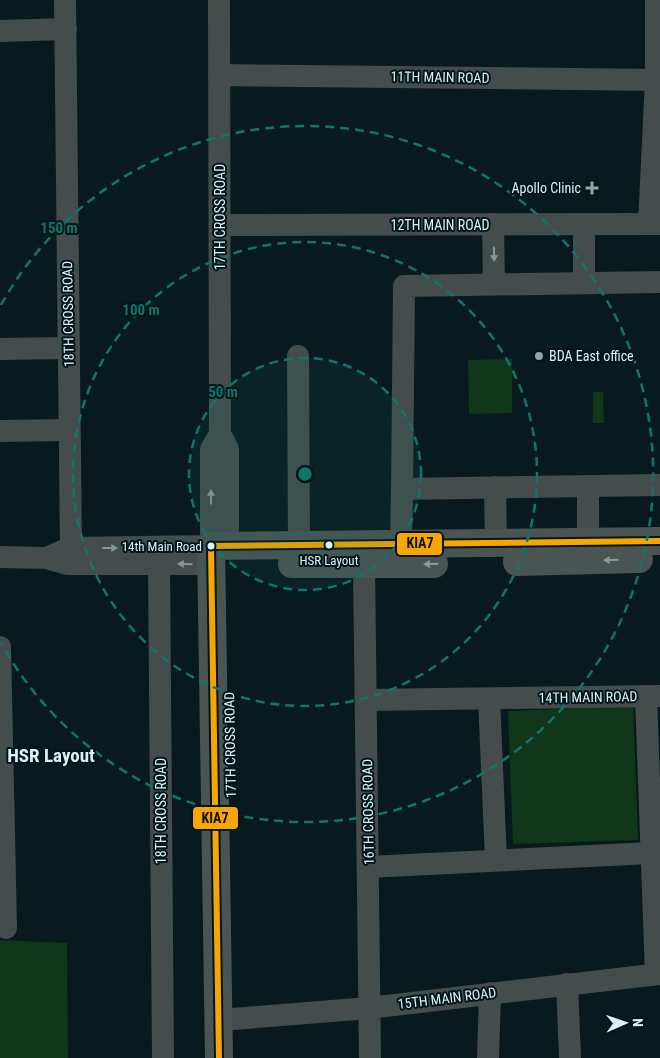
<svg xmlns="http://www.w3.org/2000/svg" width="660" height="1058" font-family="'Roboto Condensed',sans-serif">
<rect width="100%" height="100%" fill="#081a1d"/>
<g fill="#10371a">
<polygon points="512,359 512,413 469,414 468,360"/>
<polygon points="593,392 603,392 604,423 593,423"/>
<polygon points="633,706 638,840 513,844 508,711"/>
<polygon points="0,940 67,943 68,1058 0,1058"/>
</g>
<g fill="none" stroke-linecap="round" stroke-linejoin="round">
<g stroke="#444d4b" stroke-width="22">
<polyline points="65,0 71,548"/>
<polyline points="219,0 220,434 228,449 228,545"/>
<polyline points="0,31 66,29"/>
<polyline points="219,75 660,80"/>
<polyline points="493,224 494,284"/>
<polyline points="584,224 584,283"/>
<polyline points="649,224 656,80 656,0"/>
<polyline points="220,225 660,224"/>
<polyline points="660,282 404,286 402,489 660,485"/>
<polyline points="0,349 69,348"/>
<polyline points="298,356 299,545"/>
<polyline points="0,431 69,430"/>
<polyline points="495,487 496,544"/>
<polyline points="588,541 588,486"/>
<polyline points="401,545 402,489"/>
<polyline points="0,557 46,558 67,564 211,564"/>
<polyline points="46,558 69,548 211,546 211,449 220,434"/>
<polyline points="159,563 163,1058"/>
<polyline points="364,565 370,1058"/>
<polyline points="0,647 6,928"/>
<polyline points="646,696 656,974"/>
<polyline points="489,699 496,859"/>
<polyline points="367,700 660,696"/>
<polyline points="368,867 651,853"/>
<polyline points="567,984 570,1058"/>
<polyline points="233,1019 369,1008 660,974"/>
<polyline points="488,1058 490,993"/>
</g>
<g stroke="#4a5453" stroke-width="28">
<polyline points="517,562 639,559"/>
<polyline points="292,564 434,564"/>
<polyline points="219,1058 211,546 660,541"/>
</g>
<defs>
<polyline id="bus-1" points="219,1058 211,546 660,541"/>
</defs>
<use href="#bus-1" stroke="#011619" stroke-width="10"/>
<use href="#bus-1" stroke="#f7a600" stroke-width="6"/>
</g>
<defs><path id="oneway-solid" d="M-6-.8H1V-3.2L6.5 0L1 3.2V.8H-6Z" transform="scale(1.25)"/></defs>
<g fill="#889798">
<use href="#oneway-solid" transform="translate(494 254) rotate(89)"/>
<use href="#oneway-solid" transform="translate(211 497) rotate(-90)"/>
<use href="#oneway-solid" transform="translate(110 548)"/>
<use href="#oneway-solid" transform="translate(185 564) rotate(-179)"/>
</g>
<g fill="#8b9b9c">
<use href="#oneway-solid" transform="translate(611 560) rotate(179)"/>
<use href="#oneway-solid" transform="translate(431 564) rotate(179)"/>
</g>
<circle cx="305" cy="474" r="116" fill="#0f766e" fill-opacity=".12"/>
<g fill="none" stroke="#0f766e" stroke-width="2.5" stroke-dasharray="9 6">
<circle cx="305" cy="474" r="116"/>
<circle cx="305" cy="474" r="232"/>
<path d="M1 305A348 348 0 1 1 1 643"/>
</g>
<g fill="#91a6a9" stroke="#011619" stroke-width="2">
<path d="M589.5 180.5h5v5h5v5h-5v5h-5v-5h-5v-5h5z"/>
<circle cx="539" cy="356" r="5"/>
</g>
<g fill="#dbf1f5" stroke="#011619" stroke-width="2">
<circle cx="329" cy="545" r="4.5"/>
<circle cx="211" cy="546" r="4.5"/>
</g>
<g text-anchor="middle" stroke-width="4" stroke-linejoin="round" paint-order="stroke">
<g font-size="13" fill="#dbf1f5" stroke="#011619" text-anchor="end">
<text x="202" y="551">14th Main Road</text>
<text x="329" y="565" text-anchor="middle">HSR Layout</text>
</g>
<g font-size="14" fill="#dbf1f5" stroke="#011619">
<text transform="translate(440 77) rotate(1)" y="5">11TH MAIN ROAD</text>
<text transform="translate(220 217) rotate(-90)" y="5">17TH CROSS ROAD</text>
<text x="440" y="230">12TH MAIN ROAD</text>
<text transform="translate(68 314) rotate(-91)" y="5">18TH CROSS ROAD</text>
<text transform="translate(588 697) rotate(-1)" y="5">14TH MAIN ROAD</text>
<text transform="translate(230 745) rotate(-91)" y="5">17TH CROSS ROAD</text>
<text transform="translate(161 811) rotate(-90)" y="5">18TH CROSS ROAD</text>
<text transform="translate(368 812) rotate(-91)" y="5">16TH CROSS ROAD</text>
<text transform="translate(447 998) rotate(-7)" y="5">15TH MAIN ROAD</text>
</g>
<g font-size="14" fill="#dbf1f5" stroke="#011619" text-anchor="end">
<text x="581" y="193">Apollo Clinic</text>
<text x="549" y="361" text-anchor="start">BDA East office</text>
</g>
<g font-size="19" font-weight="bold" fill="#dbf1f5" stroke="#011619">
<text x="51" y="762">HSR Layout</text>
</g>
</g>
<circle cx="305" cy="474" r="8" fill="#0f766e" stroke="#011619" stroke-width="2.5"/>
<g font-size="15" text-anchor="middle" font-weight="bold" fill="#0f766e" stroke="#011619" stroke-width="4" stroke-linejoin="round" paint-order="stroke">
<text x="59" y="233">150 m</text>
<text x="141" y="315">100 m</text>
<text x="223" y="397">50 m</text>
</g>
<g stroke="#011619" stroke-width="2">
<rect x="396" y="532" width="47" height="24" rx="5" fill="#f7a600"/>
<rect x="192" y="806" width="47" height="24" rx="5" fill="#f7a600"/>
</g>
<g font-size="14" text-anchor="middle" font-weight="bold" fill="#111">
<text x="420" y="548">KIA7</text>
<text x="215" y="823">KIA7</text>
</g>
<g transform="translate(625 1023) rotate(88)" stroke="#011619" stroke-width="4" paint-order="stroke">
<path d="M0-4L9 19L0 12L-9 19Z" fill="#dbf1f5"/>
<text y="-8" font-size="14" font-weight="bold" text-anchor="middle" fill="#dbf1f5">N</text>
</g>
</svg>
